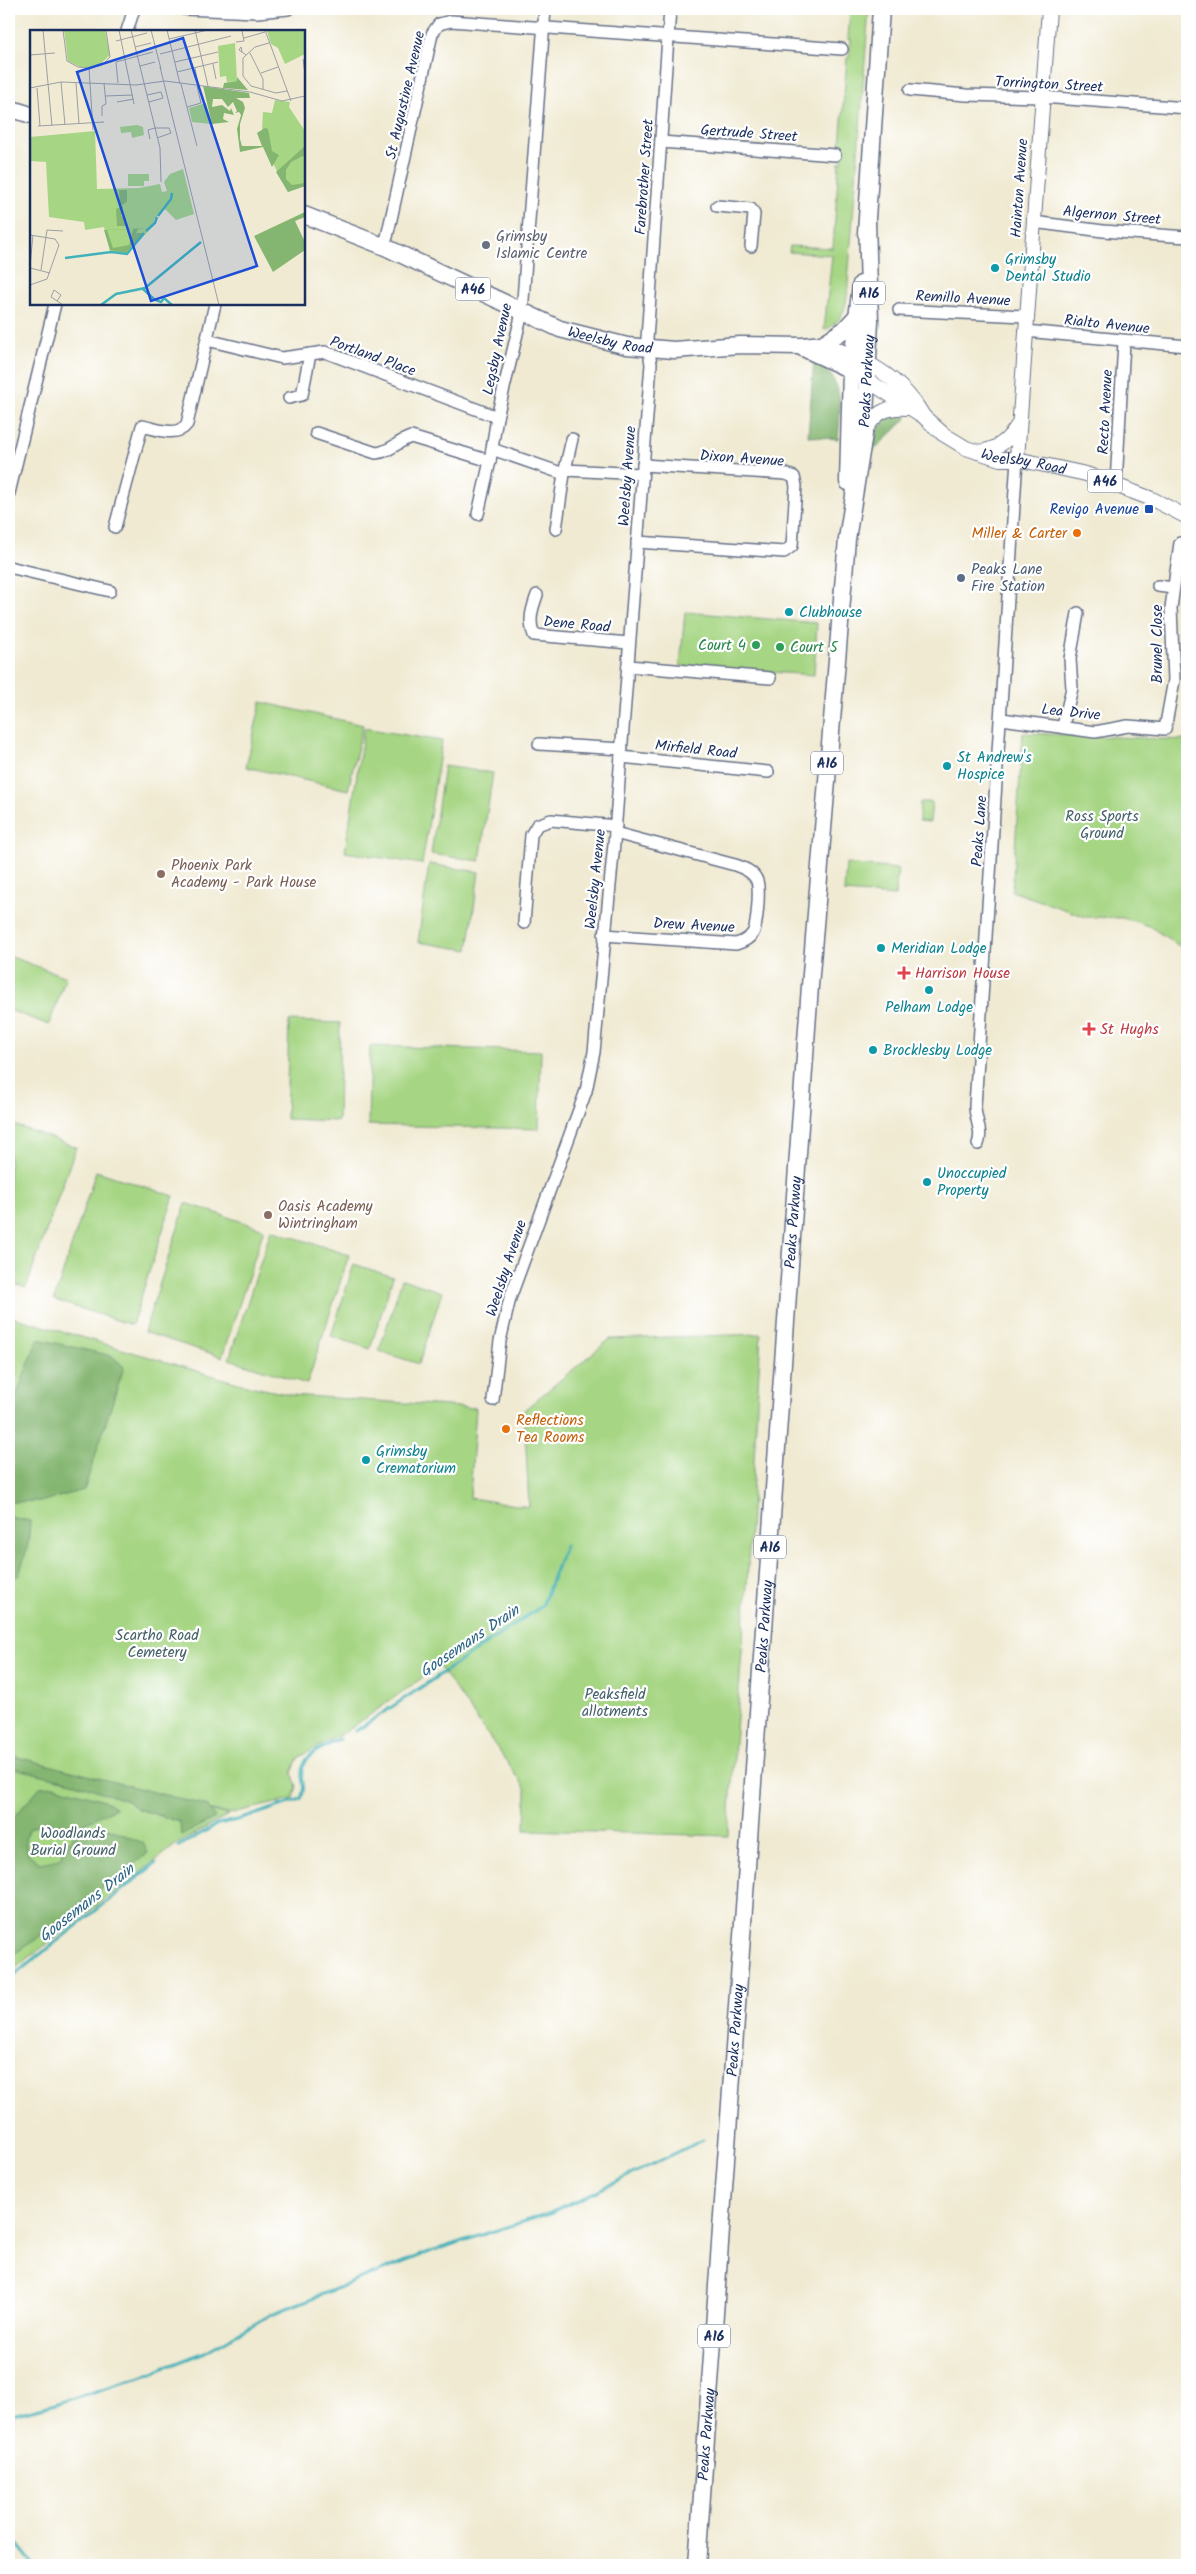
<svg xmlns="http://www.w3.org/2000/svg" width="1196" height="2574" font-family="Kalam,sans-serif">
<rect width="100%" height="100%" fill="#fff"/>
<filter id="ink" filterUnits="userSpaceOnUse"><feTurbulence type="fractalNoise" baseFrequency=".02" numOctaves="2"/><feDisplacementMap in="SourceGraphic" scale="10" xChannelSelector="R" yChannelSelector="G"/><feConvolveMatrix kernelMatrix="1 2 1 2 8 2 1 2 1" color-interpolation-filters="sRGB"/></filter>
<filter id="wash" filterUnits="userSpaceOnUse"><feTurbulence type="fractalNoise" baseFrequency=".0096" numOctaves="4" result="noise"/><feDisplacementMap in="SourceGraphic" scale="20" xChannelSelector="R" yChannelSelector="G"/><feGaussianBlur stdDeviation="1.12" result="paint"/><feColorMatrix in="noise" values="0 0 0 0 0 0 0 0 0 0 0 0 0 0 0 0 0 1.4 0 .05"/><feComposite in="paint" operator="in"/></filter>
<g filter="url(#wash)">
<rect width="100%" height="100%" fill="#f0ead2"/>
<g fill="#a6d583" stroke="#608270">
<path d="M850,9H869L849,269C847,293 850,320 824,330L832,255L789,252L790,246L833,248L839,162H842L843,145H840L847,58L849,57L851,39H848Z"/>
<polygon points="685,612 817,623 814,675 680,666"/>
<polygon points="261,702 363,725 348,790 246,767"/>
<polygon points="364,728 442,741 422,864 345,852"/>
<polygon points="1023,733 1187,740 1187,951 1149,926 1123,918 1086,917 1012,891"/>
<polygon points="444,766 493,773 480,861 431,854"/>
<polygon points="920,802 932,802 930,822 919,821"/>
<polygon points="429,864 479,872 468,950 418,942"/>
<polygon points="846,864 898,869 895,896 844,892"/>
<polygon points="9,956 66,977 49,1025 9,1010"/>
<polygon points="289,1021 340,1023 338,1121 286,1119"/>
<polygon points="370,1046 541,1051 539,1129 368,1125"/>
<polygon points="9,1123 76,1147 26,1288 9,1282"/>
<polygon points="96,1171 174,1196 132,1325 54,1300"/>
<polygon points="186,1203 264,1229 222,1357 144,1332"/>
<polygon points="271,1230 349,1255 307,1384 229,1359"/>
<polygon points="354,1264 393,1277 370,1349 331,1336"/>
<polygon points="402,1279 442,1292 419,1364 379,1351"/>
<polygon points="9,1316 245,1385 291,1395 476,1408 470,1498 529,1507 524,1410 610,1339 761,1334 747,1585 728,1836 525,1830 526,1789 439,1666 347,1731 298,1758 292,1773 297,1786 293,1799 228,1814 171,1800 228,1815 177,1844 9,1973"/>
</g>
<g fill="#84b671" stroke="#507268">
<path d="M814,359C845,380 841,406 838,439L808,436Z"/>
<path d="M896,414L908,417L874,450C872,435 882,419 896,414Z"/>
<polygon points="38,1339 112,1356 124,1367 84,1490 43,1501 9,1502 9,1415"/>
<polygon points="9,1517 30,1521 28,1545 19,1575 9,1580"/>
<polygon points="9,1755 208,1806 215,1818 181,1836 180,1822 138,1809 127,1801 76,1783 9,1767"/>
<polygon points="55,1786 104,1800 116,1808 71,1829 43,1823 30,1828 25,1839 28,1854 40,1863 59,1859 72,1836 106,1827 143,1843 148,1853 35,1940 9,1957 9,1823 40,1787"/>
</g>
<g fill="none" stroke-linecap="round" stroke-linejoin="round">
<g stroke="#41b1ba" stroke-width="3">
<polyline points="356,1731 542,1606 565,1546"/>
<path d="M179,1846L218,1824L242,1819L301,1799C306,1783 302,1786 302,1772C302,1754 327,1746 340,1739"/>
<polyline points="9,1979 156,1863"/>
<polyline points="9,2416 51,2405 138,2378 205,2352 272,2314 432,2251 553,2212 703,2140"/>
<polyline points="9,2534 34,2565"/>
</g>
</g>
</g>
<g filter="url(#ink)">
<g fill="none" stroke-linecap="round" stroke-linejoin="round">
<defs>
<g id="minor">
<polyline points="184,9 257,12 288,9"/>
<polyline points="127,31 134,9"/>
<polyline points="910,90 966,95 1042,97 1187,108"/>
<polyline points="661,142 835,155"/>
<polyline points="717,206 751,209 754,214 751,246"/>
<polyline points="1033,222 1103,231 1187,237"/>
<polyline points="383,246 387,237 432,34 439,24 451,21 842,49"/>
<polyline points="899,310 1026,316"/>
<polyline points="1025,331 1187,346"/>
<polyline points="207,340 282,358 325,352 497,417"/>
<polyline points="289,398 302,395 310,354"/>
<path d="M316,433L376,453C390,452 398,441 411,437L490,461"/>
<polyline points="492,449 564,474"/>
<polyline points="566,470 642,474"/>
<polyline points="1116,484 1124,342"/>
<polyline points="9,493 55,304"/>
<polyline points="478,514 490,461 497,417 522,313 545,9"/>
<path d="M115,527L142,426C157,429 177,438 187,424L215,304"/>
<polyline points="556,529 564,474 572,439"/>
<polyline points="637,542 784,552 792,546 796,486 794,477 786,474 643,465"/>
<polyline points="9,567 110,591"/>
<polyline points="1158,586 1173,588"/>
<path d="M537,595C532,609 528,621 534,635L629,643"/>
<polyline points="628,666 770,678"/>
<polyline points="1002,719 1095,732 1128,726 1165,729 1174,680 1171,608 1180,543"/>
<polyline points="1063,726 1072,688 1070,659 1078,613"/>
<polyline points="539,744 622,749"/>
<polyline points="621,757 768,772"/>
<polyline points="524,923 531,835 537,825 551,820 616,826"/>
<path d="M604,935L736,944C743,942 749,939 753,933C757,926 760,890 757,881C754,872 744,868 735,865L615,833"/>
<path d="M978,1144C983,1131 975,1120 975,1106L1017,459"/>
<polyline points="493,1400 500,1341 510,1298 586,1091 594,1052 615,833 651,364 647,339 670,9"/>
</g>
<g id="major">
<path d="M869,364C891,376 909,392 922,414"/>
<path id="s1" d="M867,380L923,416L943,434L966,448L1000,459H1017L1086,474L1152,499L1187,517"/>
<path d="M864,433C874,413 886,406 908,408"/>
<path d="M978,452C997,450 1008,441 1018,425"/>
<polyline points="1017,459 1049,9"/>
</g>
<g id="highway">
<polyline points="9,108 31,115"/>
<path id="s2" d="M304,215L383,246L560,329L627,346L674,350L740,345L799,346L851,370L867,380"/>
<polyline points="866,233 881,9"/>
<polyline points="822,344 844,330 857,316"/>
<polyline points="803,346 822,344 862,361"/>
<polyline points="848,482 851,370 861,284"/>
<path id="s3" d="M697,2565L810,986L847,539L864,434L870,321L867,222"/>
</g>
</defs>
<use href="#minor" stroke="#667087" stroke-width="14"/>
<use href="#major" stroke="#667087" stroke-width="16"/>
<use href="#highway" stroke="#667087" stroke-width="19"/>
<use href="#minor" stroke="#fff" stroke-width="11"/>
<use href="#major" stroke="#fff" stroke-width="14"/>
<use href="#highway" stroke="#fff" stroke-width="16"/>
</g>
</g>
<circle fill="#6b7280" stroke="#fff" stroke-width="2" cx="486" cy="245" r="5"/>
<g fill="#0f9aa8" stroke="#fff" stroke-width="2">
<circle cx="995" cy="268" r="5"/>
<circle cx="789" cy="612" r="5"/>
<circle cx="947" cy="766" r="5"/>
<circle cx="881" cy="948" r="5"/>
<circle cx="929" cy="990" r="5"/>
<circle cx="873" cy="1050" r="5"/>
<circle cx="927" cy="1182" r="5"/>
<circle cx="366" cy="1460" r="5"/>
</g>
<rect fill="#1a4fb4" stroke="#fff" stroke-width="2" x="1144" y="504" width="10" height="10" rx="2.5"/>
<g fill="#e8710a" stroke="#fff" stroke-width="2">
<circle cx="1077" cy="533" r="5"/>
<circle cx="506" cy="1429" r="5"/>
</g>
<circle fill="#5c6f8a" stroke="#fff" stroke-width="2" cx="961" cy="578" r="5"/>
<g fill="#2e9e5b" stroke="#fff" stroke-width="2">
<circle cx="756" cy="645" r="5"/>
<circle cx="780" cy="647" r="5"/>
</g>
<g fill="#8d6e63" stroke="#fff" stroke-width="2">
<circle cx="161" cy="874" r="5"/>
<circle cx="268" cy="1215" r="5"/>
</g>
<g fill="#e0444e" stroke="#fff" stroke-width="2">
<path d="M901.5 965.5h5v5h5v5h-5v5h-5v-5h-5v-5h5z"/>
<path d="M1086.5 1021.5h5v5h5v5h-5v5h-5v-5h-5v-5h5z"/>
</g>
<g text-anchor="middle" stroke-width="4.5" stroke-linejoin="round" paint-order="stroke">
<g fill="#fff" stroke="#5f6d8e" stroke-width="1">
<rect x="455.5" y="277.5" width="35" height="23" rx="4"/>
<rect x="853" y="281.5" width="32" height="23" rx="4"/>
<rect x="1087.5" y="469.5" width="35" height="23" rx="4"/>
<rect x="811" y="751.5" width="32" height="23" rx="4"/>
<rect x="754" y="1535.5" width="32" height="23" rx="4"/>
<rect x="698" y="2324.5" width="32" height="23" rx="4"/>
</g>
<g font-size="14" font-weight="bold" fill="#1b2f5e">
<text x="473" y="294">A46</text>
<text x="869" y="298">A16</text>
<text x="1105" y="486">A46</text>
<text x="827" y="768">A16</text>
<text x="770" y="1552">A16</text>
<text x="714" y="2341">A16</text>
</g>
<g font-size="15" fill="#1b2f5e" stroke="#fff">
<text transform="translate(1049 84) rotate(3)" y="5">Torrington Street</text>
<text transform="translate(405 95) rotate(-77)" y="5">St Augustine Avenue</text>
<text transform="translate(749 133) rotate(4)" y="5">Gertrude Street</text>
<text transform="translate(644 177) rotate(-86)" y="5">Farebrother Street</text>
<text transform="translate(1019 188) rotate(-86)" y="5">Hainton Avenue</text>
<text transform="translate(1112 215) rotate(5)" y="5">Algernon Street</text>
<text transform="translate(963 298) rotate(3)" y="5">Remillo Avenue</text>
<text transform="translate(1107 324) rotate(6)" y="5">Rialto Avenue</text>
<text dy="5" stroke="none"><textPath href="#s2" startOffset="332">Weelsby Road</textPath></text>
<text transform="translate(497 349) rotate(-78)" y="5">Legsby Avenue</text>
<text transform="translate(373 356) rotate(20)" y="5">Portland Place</text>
<text dy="5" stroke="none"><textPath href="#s3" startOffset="2191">Peaks Parkway</textPath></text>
<text transform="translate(1105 412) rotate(-87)" y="5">Recto Avenue</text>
<text transform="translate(742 458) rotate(4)" y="5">Dixon Avenue</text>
<text dy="5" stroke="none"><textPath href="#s1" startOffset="180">Weelsby Road</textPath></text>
<text transform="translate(627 476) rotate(-86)" y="5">Weelsby Avenue</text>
<text transform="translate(577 624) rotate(5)" y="5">Dene Road</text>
<text transform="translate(1157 644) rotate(-90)" y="5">Brunel Close</text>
<text transform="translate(1071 712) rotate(6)" y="5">Lea Drive</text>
<text transform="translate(696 749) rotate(6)" y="5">Mirfield Road</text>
<text transform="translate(979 831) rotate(-86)" y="5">Peaks Lane</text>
<text transform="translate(595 879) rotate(-84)" y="5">Weelsby Avenue</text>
<text transform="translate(694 925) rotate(3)" y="5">Drew Avenue</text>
<text dy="5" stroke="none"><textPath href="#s3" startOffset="1346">Peaks Parkway</textPath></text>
<text transform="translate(506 1268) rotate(-72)" y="5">Weelsby Avenue</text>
<text dy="5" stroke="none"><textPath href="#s3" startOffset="941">Peaks Parkway</textPath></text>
<text dy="5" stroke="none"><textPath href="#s3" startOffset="536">Peaks Parkway</textPath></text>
<text dy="5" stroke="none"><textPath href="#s3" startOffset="131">Peaks Parkway</textPath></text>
</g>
<g font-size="15" fill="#5b616d" stroke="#fff" text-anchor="start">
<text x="496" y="241">Grimsby<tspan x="496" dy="17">Islamic Centre</tspan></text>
</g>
<g font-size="15" fill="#0d838f" stroke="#fff" text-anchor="start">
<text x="1005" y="264">Grimsby<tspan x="1005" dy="17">Dental Studio</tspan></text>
<text x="799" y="617">Clubhouse</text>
<text x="957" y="762">St Andrew's<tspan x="957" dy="17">Hospice</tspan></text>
<text x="891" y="953">Meridian Lodge</text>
<text x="929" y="1012" text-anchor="middle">Pelham Lodge</text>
<text x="883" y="1055">Brocklesby Lodge</text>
<text x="937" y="1178">Unoccupied<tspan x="937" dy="17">Property</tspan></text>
<text x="376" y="1456">Grimsby<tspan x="376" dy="17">Crematorium</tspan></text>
</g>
<g font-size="15" fill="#164399" stroke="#fff" text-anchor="end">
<text x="1139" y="514">Revigo Avenue</text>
</g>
<g font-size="15" fill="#c56008" stroke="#fff" text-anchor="end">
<text x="1067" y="538">Miller &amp; Carter</text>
<text x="516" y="1425" text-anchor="start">Reflections<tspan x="516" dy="17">Tea Rooms</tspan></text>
</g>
<g font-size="15" fill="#4e5e75" stroke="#fff" text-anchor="start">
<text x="971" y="574">Peaks Lane<tspan x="971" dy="17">Fire Station</tspan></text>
</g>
<g font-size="15" fill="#27864d" stroke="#fff" text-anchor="end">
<text x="746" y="650">Court 4</text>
<text x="790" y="652" text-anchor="start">Court 5</text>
</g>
<g font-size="15" fill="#456169" stroke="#fff">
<text x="1102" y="821">Ross Sports<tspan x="1102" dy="17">Ground</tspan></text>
<text x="157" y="1640">Scartho Road<tspan x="157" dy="17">Cemetery</tspan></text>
<text x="615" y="1699">Peaksfield<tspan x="615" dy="17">allotments</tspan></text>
<text x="73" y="1838">Woodlands<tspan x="73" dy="17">Burial Ground</tspan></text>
</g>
<g font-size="15" fill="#785e54" stroke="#fff" text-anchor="start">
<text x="171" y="870">Phoenix Park<tspan x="171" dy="17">Academy - Park House</tspan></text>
<text x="278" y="1211">Oasis Academy<tspan x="278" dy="17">Wintringham</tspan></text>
</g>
<g font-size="15" fill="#be3a42" stroke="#fff" text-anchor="start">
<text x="915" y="978">Harrison House</text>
<text x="1100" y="1034">St Hughs</text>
</g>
<g font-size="16" font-style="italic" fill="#2a6383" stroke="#fff">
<text transform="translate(469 1640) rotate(-34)" y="6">Goosemans Drain</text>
<text transform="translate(86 1902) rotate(-38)" y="6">Goosemans Drain</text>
</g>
</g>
<g transform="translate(30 30)">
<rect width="275" height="275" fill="#f0ead2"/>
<path d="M34,0H75L80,25L68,36L52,38L38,31ZM275,0V24L255,34L248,18L241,14L237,1ZM205,13L207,51L197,52L196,46L190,47L188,16ZM245,70L260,72L259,77L275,101V156L258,162L227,103L232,100L233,82L242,83ZM176,73L182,94L162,92L159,78ZM107,95L113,97L114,105L102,108L101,102L91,103L90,97ZM65,101L67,159L109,158L130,154L132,162L137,161L134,152L140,144L153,139L164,184L146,190L134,178L124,190L125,194L97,224L80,221L74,197L55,200L54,192L19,187L16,132L0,131V107ZM98,144H119V151H114V156H98Z" fill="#a6d583"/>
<path d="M207,47L218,60L193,58L194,53L207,51ZM173,56L219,63L220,68H206L213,72L215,78L210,94V109L212,116H232L227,103L235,98L238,99L242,121L249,125L242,137L233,117L210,122L207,99L211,85L209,82L205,83L207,81L203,72L198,77L192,69H183L182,77L192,75L200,81L201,78L204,85L194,83L193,89L199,92L182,94ZM275,116V125L261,132L256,140V149L262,155L275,153V156L258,162L246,142ZM89,160H97V172L90,176ZM93,176L91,186L95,188V196H87L86,179ZM275,182V187L265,191L275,212V220L243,242L224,206ZM118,198L108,199L106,203H113L96,223L80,220L74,200ZM103,199L99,215L83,218L77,200Z" fill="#84b671" fill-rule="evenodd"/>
<path fill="none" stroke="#41b1ba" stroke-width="2.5" d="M128,186L141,169L142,163M116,201L125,193L127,187M35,228L81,222L97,224L114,203M113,259L125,270L131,272L134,268L142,275M71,275L86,264L115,258L171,212"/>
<path fill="none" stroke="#9b9fa4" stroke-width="1" d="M13,0L22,96M33,0L37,31L48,37L59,38L72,35L80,27L76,0M89,0L104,74M101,0L130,118L131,152M121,0L131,39M137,0L150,54M165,0L178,56M235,0L261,71M214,8L235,2M139,9L178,0M86,11L117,3M206,12L214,11L212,1M239,13L225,17L213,28V46L221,56L246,63L257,61M105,17L121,13M212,22L211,17L209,20L216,25M220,23L233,49V60M130,24L201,6M0,25L25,23M273,29L275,44M145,32L188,22M183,34L186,49M110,36L125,32M130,37L189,275M59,38L63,100M165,38L168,54M147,42L188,32M231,43L248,37M135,51L220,62L252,71L275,66M31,52L35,95M46,53L49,94M88,53L86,32L123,22M151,54L167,116M0,58L31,52L106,55L135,51M7,58L10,96M117,65L131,62L133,68L119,72M75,66L103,65M87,72L104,69M157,77L171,73L167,56M72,86V76L76,74L74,53M8,96L74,92M125,98H139L141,103L127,108M120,109L118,100L125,98M0,205L25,209L29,215L17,249L0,255M0,236L3,205M0,238L20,243M11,240L17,200L33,201M27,271L31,265L24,260L21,267L33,275"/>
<path fill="#1d4ed8" fill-opacity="0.15" stroke="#1d4ed8" stroke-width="2.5" d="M153,8L227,236L121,271L47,42Z"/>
<rect width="275" height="275" fill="none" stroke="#1b2f5e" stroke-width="2.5"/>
</g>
<rect width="1196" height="2574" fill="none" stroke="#fff" stroke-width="30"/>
</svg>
